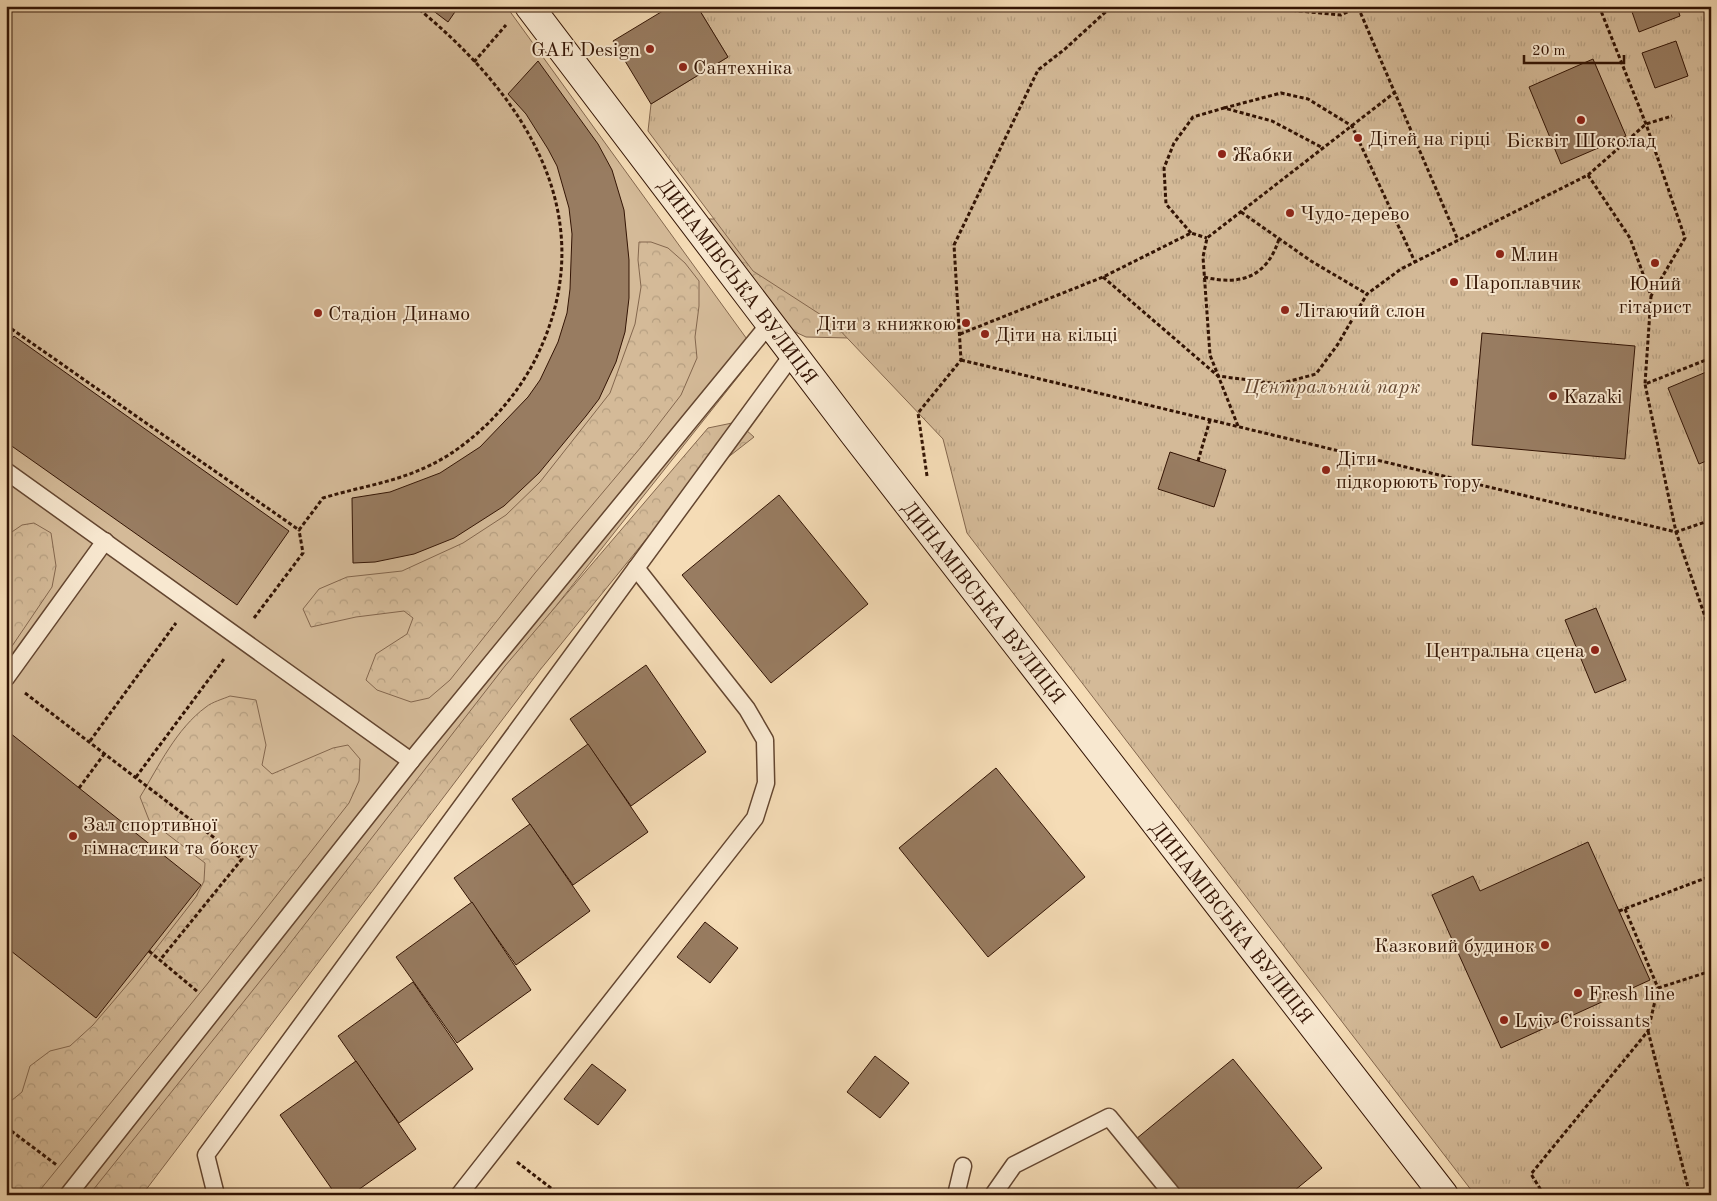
<svg xmlns="http://www.w3.org/2000/svg" width="1717" height="1201" font-family="'Old Standard TT',serif">
<defs>
<pattern id="forest-crowns" width="20" height="18" patternUnits="userSpaceOnUse" patternTransform="scale(1.25)"><rect width="20" height="18" fill="#d4ba98"/><path d="M2 6a3 3 0 1 1 6 0M12 15a3 3 0 1 1 6 0" fill="none" stroke="#b69f81"/></pattern>
<pattern id="park-tufts" width="24" height="20" patternUnits="userSpaceOnUse" patternTransform="scale(1.25)"><rect width="24" height="20" fill="#d4ba98"/><path d="M3 7l-1-3M5 7V3M7 7l1-3M15 17l-1-3M17 17v-4M19 17l1-3" fill="none" stroke="#b69f81"/></pattern>
</defs>
<rect width="100%" height="100%" fill="#f5dcb6"/>
<filter id="stains"><feTurbulence type="fractalNoise" baseFrequency=".004" numOctaves="4"/><feColorMatrix values="0 0 0 0 .2 0 0 0 0 .09 0 0 0 0 .02 0 0 0 .5 -.17"/></filter>
<radialGradient id="worn" r=".72"><stop offset=".6" stop-color="#630" stop-opacity="0"/><stop offset="1" stop-color="#630" stop-opacity=".3"/></radialGradient>
<polygon fill="#d4ba98" stroke="#84674e" points="6,6 506,6 757,353 521,650 138,1195 6,1195"/>
<g fill="url(#forest-crowns)" stroke="#84674e">
<polygon points="705,219 716,219 894,339 806,337 793,331"/>
<polygon points="639,242 651,242 668,248 685,263 699,281 699,306 695,337 697,358 681,395 641,447 535,573 450,680 429,698 411,702 377,690 366,680 376,654 407,634 413,618 404,611 356,617 311,627 303,609 319,589 347,577 402,571 463,543 506,515 540,482 610,393 635,324 641,287 638,260"/>
<polygon points="737,422 754,437 686,490 540,670 142,1195 89,1195 281,955 505,666 708,428"/>
<polygon points="34,523 51,533 56,566 52,587 6,655 6,536 22,525"/>
<path d="M230,696L256,700L266,745L262,765L272,774L333,748L348,745L360,759L359,781L349,803L208,983L36,1195H6V1105L22,1092L30,1066L50,1051L70,1046L93,1025L134,977L196,897L204,881L205,863L149,820L140,797C159,766 176,729 206,707C212,702 223,699 230,696Z"/>
</g>
<polygon fill="url(#park-tufts)" stroke="#84674e" points="697,6 1711,6 1711,1195 1475,1195 967,533 943,439 832,322 753,271 648,131 651,104 728,57"/>
<g fill="#987c61" stroke="#331404">
<polygon points="427,6 459,6 448,22"/>
<polygon points="671,6 697,6 728,57 651,104 613,41"/>
<polygon points="1630,6 1677,6 1680,16 1639,32"/>
<polygon points="1676,41 1688,76 1655,88 1642,53"/>
<polygon points="1593,59 1626,136 1561,164 1529,87"/>
<polygon points="538,61 598,144 612,170 624,210 629,260 629,298 625,332 616,362 599,399 586,416 539,473 504,506 454,538 414,554 375,562 353,563 352,498 390,492 440,473 480,447 528,397 540,380 558,342 567,313 570,289 572,234 569,208 557,166 548,149 526,114 508,94"/>
<polygon points="1482,333 1635,346 1625,459 1472,445"/>
<polygon points="14,336 289,531 237,605 6,442 6,346"/>
<polygon points="1711,370 1711,459 1699,464 1668,388"/>
<polygon points="1170,452 1226,470 1214,507 1158,489"/>
<polygon points="779,495 868,604 771,683 682,575"/>
<polygon points="1596,608 1626,680 1595,693 1565,620"/>
<polygon points="646,665 706,752 631,806 570,719"/>
<polygon points="10,733 201,885 96,1018 6,947 6,738"/>
<polygon points="588,744 648,832 573,885 512,799"/>
<polygon points="996,768 1085,877 988,957 899,848"/>
<polygon points="530,824 590,911 516,965 454,878"/>
<polygon points="1588,842 1650,980 1501,1048 1432,895 1473,876 1480,891"/>
<polygon points="472,902 531,990 457,1043 396,957"/>
<polygon points="705,922 738,948 710,983 677,957"/>
<polygon points="413,982 473,1069 399,1123 338,1036"/>
<polygon points="875,1056 909,1083 880,1118 847,1092"/>
<polygon points="1233,1059 1322,1168 1289,1195 1181,1195 1136,1139"/>
<polygon points="356,1061 416,1149 351,1195 336,1195 280,1115"/>
<polygon points="592,1064 626,1090 598,1125 564,1099"/>
</g>
<g fill="none" stroke-linecap="round" stroke-linejoin="round">
<defs>
<g id="lane">
<polyline points="6,471 411,761"/>
<polyline points="6,678 105,541"/>
<polyline points="68,1195 411,761 770,323"/>
<polyline points="216,1195 206,1155 793,354"/>
<polyline points="459,1195 755,818 766,783 765,740 747,709 636,568"/>
<polyline points="956,1195 963,1166"/>
<polyline points="993,1195 1014,1165 1109,1117 1173,1195"/>
</g>
<polyline id="secondary" points="529,6 854,434 1444,1195"/>
</defs>
<use href="#lane" stroke="#644630" stroke-width="19"/>
<use href="#secondary" stroke="#331404" stroke-width="30"/>
<g stroke="#331404" stroke-width="3" stroke-dasharray="4 2.5" stroke-linecap="butt">
<polyline points="1247,6 1341,15 1360,6"/>
<polyline points="1599,6 1646,124 1685,238 1651,296"/>
<polyline points="1358,7 1458,240"/>
<polyline points="474,62 506,25"/>
<polyline points="1224,108 1281,93 1308,99 1352,126 1415,262"/>
<polyline points="1588,175 1630,238 1651,296 1645,384"/>
<polyline points="1241,212 1311,261 1367,294"/>
<polyline points="1191,233 1166,204 1164,168 1174,143 1193,117 1224,108 1272,121 1323,148"/>
<polyline points="1103,277 1218,376 1279,384 1316,374 1338,344 1367,294 1401,269 1588,175 1646,124 1672,116"/>
<path d="M1204,277C1241,286 1267,277 1279,239"/>
<path d="M6,325L299,530L323,498C369,484 404,482 447,456C488,430 523,390 542,345C601,209 520,91 415,6"/>
<polyline points="960,334 1103,277 1191,233 1207,238"/>
<polyline points="1711,358 1645,384 1676,532 1711,634"/>
<polyline points="961,360 1676,532 1711,520"/>
<polyline points="1238,426 1210,355 1203,257 1207,238 1394,93"/>
<polyline points="1198,461 1210,420"/>
<polyline points="927,476 918,413 961,360 954,245 1038,70 1065,49 1112,6"/>
<polyline points="254,618 303,553 299,530"/>
<polyline points="25,693 242,859 160,960"/>
<polyline points="90,741 176,623"/>
<polyline points="136,777 224,659"/>
<polyline points="79,788 105,753"/>
<polyline points="1625,909 1658,988"/>
<polyline points="1619,911 1711,876"/>
<polyline points="149,951 198,992"/>
<polyline points="1648,1031 1690,1195"/>
<polyline points="6,1127 58,1166"/>
<polyline points="517,1162 560,1195"/>
<polyline points="1544,1195 1531,1174 1648,1031 1658,988 1711,971"/>
</g>
<use href="#lane" stroke="#f8e8d0" stroke-width="16"/>
<use href="#secondary" stroke="#f8e8d0" stroke-width="28"/>
</g>
<g fill="#8f2418" stroke="#f8e8d0" stroke-width="2">
<circle cx="650" cy="49" r="5"/>
<circle cx="683" cy="67" r="5"/>
<circle cx="1581" cy="120" r="5"/>
<circle cx="1358" cy="138" r="5"/>
<circle cx="1222" cy="154" r="5"/>
<circle cx="1290" cy="213" r="5"/>
<circle cx="1500" cy="254" r="5"/>
<circle cx="1655" cy="263" r="5"/>
<circle cx="1454" cy="282" r="5"/>
<circle cx="1285" cy="310" r="5"/>
<circle cx="318" cy="313" r="5"/>
<circle cx="966" cy="323" r="5"/>
<circle cx="985" cy="334" r="5"/>
<circle cx="1553" cy="396" r="5"/>
<circle cx="1326" cy="470" r="5"/>
<circle cx="1595" cy="650" r="5"/>
<circle cx="73" cy="836" r="5"/>
<circle cx="1545" cy="945" r="5"/>
<circle cx="1578" cy="993" r="5"/>
<circle cx="1504" cy="1020" r="5"/>
</g>
<g text-anchor="middle" stroke-width="4" stroke-linejoin="round" paint-order="stroke">
<g font-size="20" fill="#331404" stroke="#f8e8d0" text-anchor="start">
<text x="640" y="56" text-anchor="end">GAE Design</text>
<text x="693" y="74">Сантехніка</text>
<text x="1368" y="145">Дітей на гірці</text>
<text x="1581" y="147" text-anchor="middle">Бісквіт Шоколад</text>
<text x="1232" y="161">Жабки</text>
<text x="1300" y="220">Чудо-дерево</text>
<text x="1510" y="261">Млин</text>
<text x="1464" y="289">Пароплавчик</text>
<text x="1655" y="290" text-anchor="middle">Юний<tspan x="1655" dy="23">гітарист</tspan></text>
<text x="1295" y="317">Літаючий слон</text>
<text x="328" y="320">Стадіон Динамо</text>
<text x="956" y="330" text-anchor="end">Діти з книжкою</text>
<text x="995" y="341">Діти на кільці</text>
<text x="1563" y="403">Kazaki</text>
<text x="1336" y="465">Діти<tspan x="1336" dy="23">підкорюють гору</tspan></text>
<text x="1585" y="657" text-anchor="end">Центральна сцена</text>
<text x="83" y="831">Зал спортивної<tspan x="83" dy="23">гімнастики та боксу</tspan></text>
<text x="1535" y="952" text-anchor="end">Казковий будинок</text>
<text x="1588" y="1000">Fresh line</text>
<text x="1514" y="1027">Lviv Croissants</text>
</g>
<g font-size="20" fill="#331404" stroke="#f8e8d0">
<text transform="translate(738 281) rotate(53)" y="7">ДИНАМІВСЬКА ВУЛИЦЯ</text>
<text transform="translate(984 602) rotate(52)" y="7">ДИНАМІВСЬКА ВУЛИЦЯ</text>
<text transform="translate(1232 922) rotate(52)" y="7">ДИНАМІВСЬКА ВУЛИЦЯ</text>
</g>
<g font-size="20" font-style="italic" fill="#634630" stroke="#f8e8d0">
<text x="1332" y="393">Центральний парк</text>
</g>
</g>
<rect width="1717" height="1201" fill="none" stroke="#f5dcb6" stroke-width="25"/>
<rect x="8" y="8" width="1702" height="1186" fill="none" stroke="#331404" stroke-width="2.5"/>
<rect x="12" y="12" width="1692" height="1176" fill="none" stroke="#331404"/>
<path d="M1524 55v8h100v-8" fill="none" stroke="#331404" stroke-width="2.5"/>
<text x="1532" y="55" font-size="15" fill="#331404" stroke="#f8e8d0" stroke-width="4" paint-order="stroke">20 m</text>
<rect width="100%" height="100%" filter="url(#stains)"/>
<rect width="100%" height="100%" fill="url(#worn)"/>
</svg>
